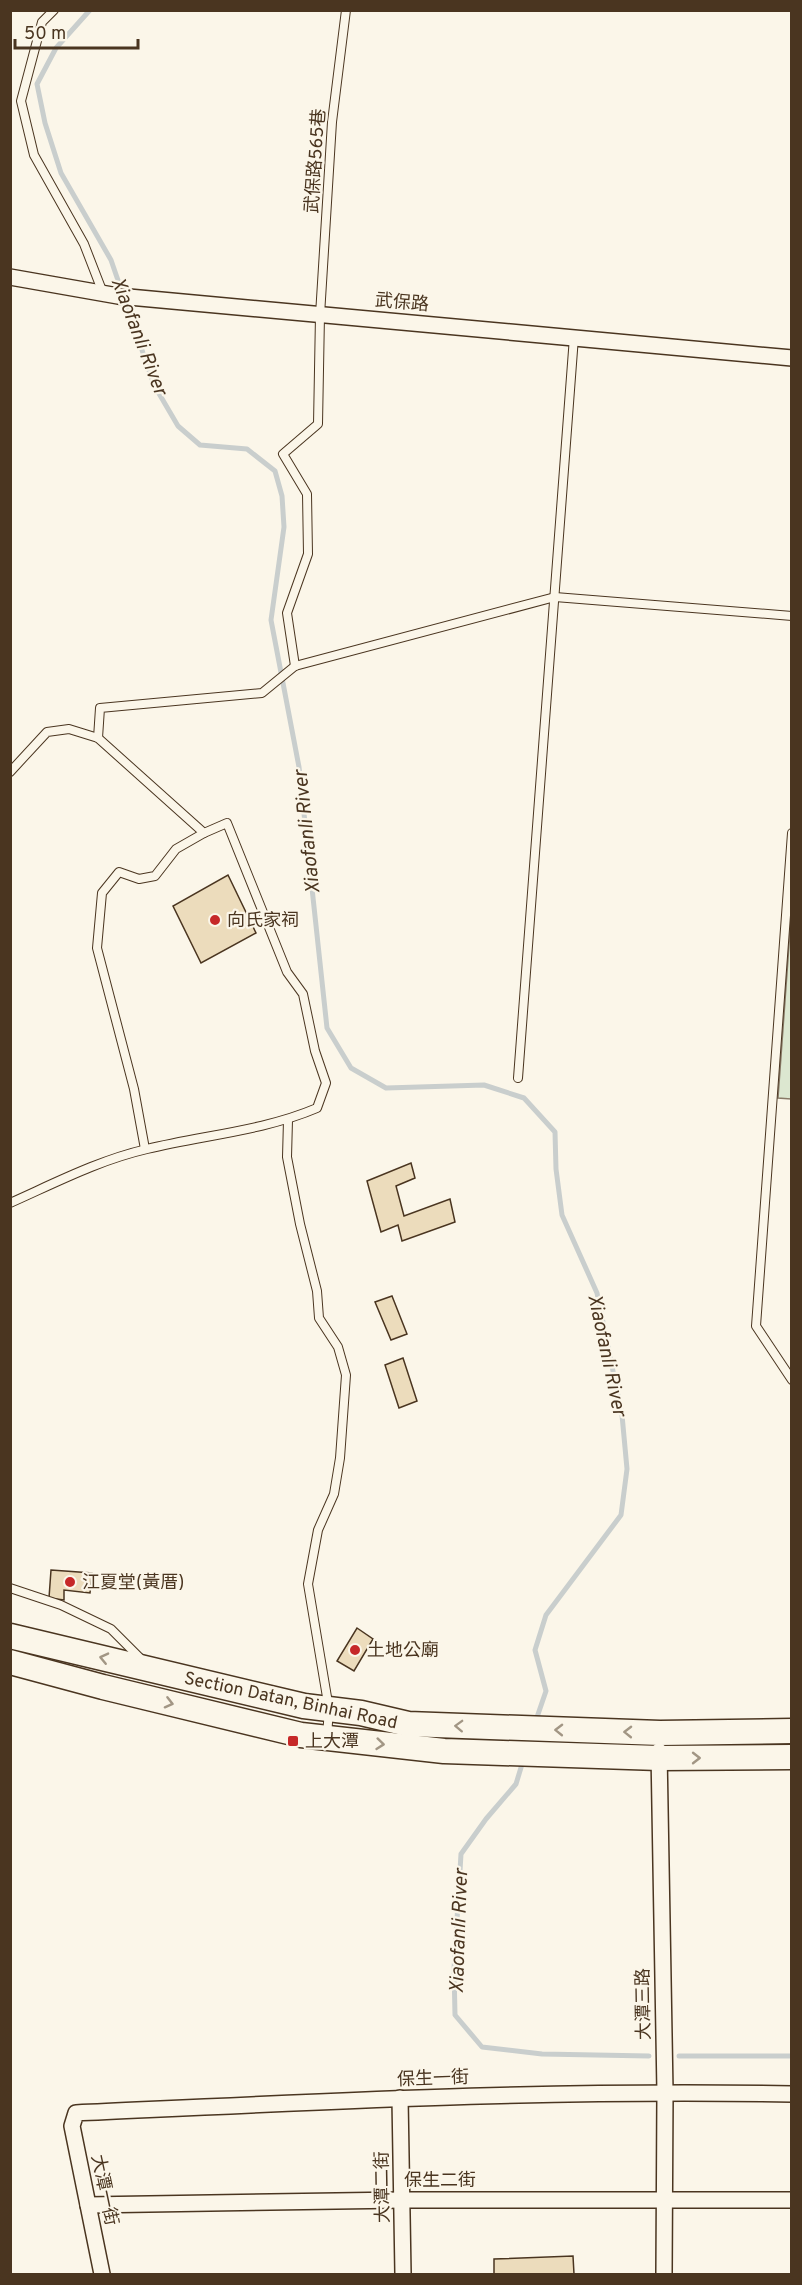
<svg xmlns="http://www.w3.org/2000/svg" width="802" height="2285" font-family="Overpass,'Noto Sans TC',sans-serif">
<rect width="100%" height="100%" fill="#fbf6e9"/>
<polygon fill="#dce7d0" stroke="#887966" stroke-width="1.5" points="791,917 792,917 791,1099 778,1098"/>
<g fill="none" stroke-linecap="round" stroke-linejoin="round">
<g stroke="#c9cecd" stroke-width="5">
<polyline points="90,10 56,48 37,84 45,123 61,173 111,260 154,385 178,426 200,445 247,449 275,471 282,496 284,527 271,620 299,767 327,1028 351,1068 386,1088 484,1085 524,1098 555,1132 556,1169 562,1215 597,1293 622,1415 627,1469 621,1515 546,1615 535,1650 546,1691 535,1723"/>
<polyline points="523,1761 516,1784 486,1819 461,1854 454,1969 455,2015 482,2047 542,2054 649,2056"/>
<polyline points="679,2056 792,2056"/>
</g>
</g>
<g fill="#ecdcbc" stroke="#4a3520" stroke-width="1.5">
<polygon points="228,875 256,933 201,963 173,906"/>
<polygon points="411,1163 415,1178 396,1186 404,1216 450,1199 455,1222 402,1241 398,1225 381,1232 367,1181"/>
<polygon points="392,1296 407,1334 391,1340 375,1302"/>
<polygon points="403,1358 417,1401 399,1408 385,1365"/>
<polygon points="51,1570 92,1573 90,1593 64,1590 64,1600 49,1598"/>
<polygon points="357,1628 373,1639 354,1671 337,1661"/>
<polygon points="573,2256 574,2274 494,2274 494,2259"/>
</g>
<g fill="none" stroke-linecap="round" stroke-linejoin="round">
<defs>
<g id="lane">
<polyline points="54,10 42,22 21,101 34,155 84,244 103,293"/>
<polyline points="295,666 287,613 308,554 307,494 283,454 318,424 320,315 332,122 346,10"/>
<polyline points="98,738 100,708 262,693 295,666 555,597 792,616"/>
<path d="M10,772L47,732L69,729L98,738L204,833L227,823L287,972L303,994L315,1051L326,1083L317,1108C263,1131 204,1135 147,1149C99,1160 55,1183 10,1203"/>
<polyline points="792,833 756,1326 792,1380"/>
<polyline points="518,1078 574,337"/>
<polyline points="288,1120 287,1157 300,1224 317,1291 319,1318 338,1347 346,1375 340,1458 334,1494 318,1530 308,1584 329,1709 327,1736"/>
<polyline points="145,1149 134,1089 97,948 102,893 119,872 139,879 155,876 176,849 204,833"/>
<polyline points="10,1588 61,1605 111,1629 142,1660"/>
</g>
<g id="street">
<polyline points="10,277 118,296 792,358"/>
<polyline points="659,1751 665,2092 664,2274"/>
<polyline points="400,2098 403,2274"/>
<polyline points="88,2205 402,2200 792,2200"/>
<path d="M102,2274L72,2126L76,2113C315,2102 553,2089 792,2094"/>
</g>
<g id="primary">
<polyline points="10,1636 304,1706 361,1713 408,1724 660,1733 792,1731"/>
<polyline points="10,1662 103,1687 301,1735 444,1751 659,1758 792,1757"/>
</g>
</defs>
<use href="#lane" stroke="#4a3520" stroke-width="10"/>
<use href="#street" stroke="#4a3520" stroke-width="18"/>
<use href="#primary" stroke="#4a3520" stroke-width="27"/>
<use href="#lane" stroke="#fbf6e9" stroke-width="8"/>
<use href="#street" stroke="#fbf6e9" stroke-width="15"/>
<use href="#primary" stroke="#fbf6e9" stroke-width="24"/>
</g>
<defs><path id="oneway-chevron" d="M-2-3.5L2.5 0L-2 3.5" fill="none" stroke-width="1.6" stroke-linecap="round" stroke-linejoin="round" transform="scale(1.5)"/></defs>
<g stroke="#a29684">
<use href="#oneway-chevron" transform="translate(104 1658) rotate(-167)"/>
<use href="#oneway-chevron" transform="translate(169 1703) rotate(14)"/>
<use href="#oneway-chevron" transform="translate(459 1726) rotate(-178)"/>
<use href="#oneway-chevron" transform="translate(559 1730) rotate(-179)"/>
<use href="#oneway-chevron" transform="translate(628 1732) rotate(-179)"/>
<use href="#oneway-chevron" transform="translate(380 1744) rotate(6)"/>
<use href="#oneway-chevron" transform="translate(696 1758)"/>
</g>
<g fill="#c62828" stroke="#fbf6e9" stroke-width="2">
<circle cx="215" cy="920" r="6"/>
<circle cx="70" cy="1582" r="6"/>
<circle cx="355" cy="1650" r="6"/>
<rect x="287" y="1735" width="12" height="12" rx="3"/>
</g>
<g text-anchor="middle" stroke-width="4.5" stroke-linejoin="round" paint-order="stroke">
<g font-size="18" fill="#4a3520" stroke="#fbf6e9">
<text transform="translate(315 161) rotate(-86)" y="6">武保路565巷</text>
<text transform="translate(402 302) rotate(5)" y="6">武保路</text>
<text transform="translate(291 1700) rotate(12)" y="6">Section Datan, Binhai Road</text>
<text transform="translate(643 2004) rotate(-91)" y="6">大潭三路</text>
<text transform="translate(433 2078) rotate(-2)" y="6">保生一街</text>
<text x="440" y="2186">保生二街</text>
<text transform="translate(382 2187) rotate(-91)" y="6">大潭二街</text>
<text transform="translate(105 2190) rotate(78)" y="6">大潭一街</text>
</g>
<g font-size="18" fill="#4a3520" stroke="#fbf6e9" text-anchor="start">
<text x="227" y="926">向氏家祠</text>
<text x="82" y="1588">江夏堂(黃厝)</text>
<text x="367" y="1656">土地公廟</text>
<text x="305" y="1747">上大潭</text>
</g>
<g font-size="20" font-style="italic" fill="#4a3520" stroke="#fbf6e9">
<text transform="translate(140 336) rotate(69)" y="7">Xiaofanli River</text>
<text transform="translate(306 832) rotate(-96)" y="7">Xiaofanli River</text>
<text transform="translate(608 1355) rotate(78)" y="7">Xiaofanli River</text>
<text transform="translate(458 1931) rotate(-88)" y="7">Xiaofanli River</text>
</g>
</g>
<rect width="802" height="2285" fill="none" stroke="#4a3520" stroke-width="24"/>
<path d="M15 39v9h123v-9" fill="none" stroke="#4a3520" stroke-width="3"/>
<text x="24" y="39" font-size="18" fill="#4a3520" stroke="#fbf6e9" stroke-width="4.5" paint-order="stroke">50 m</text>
</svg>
